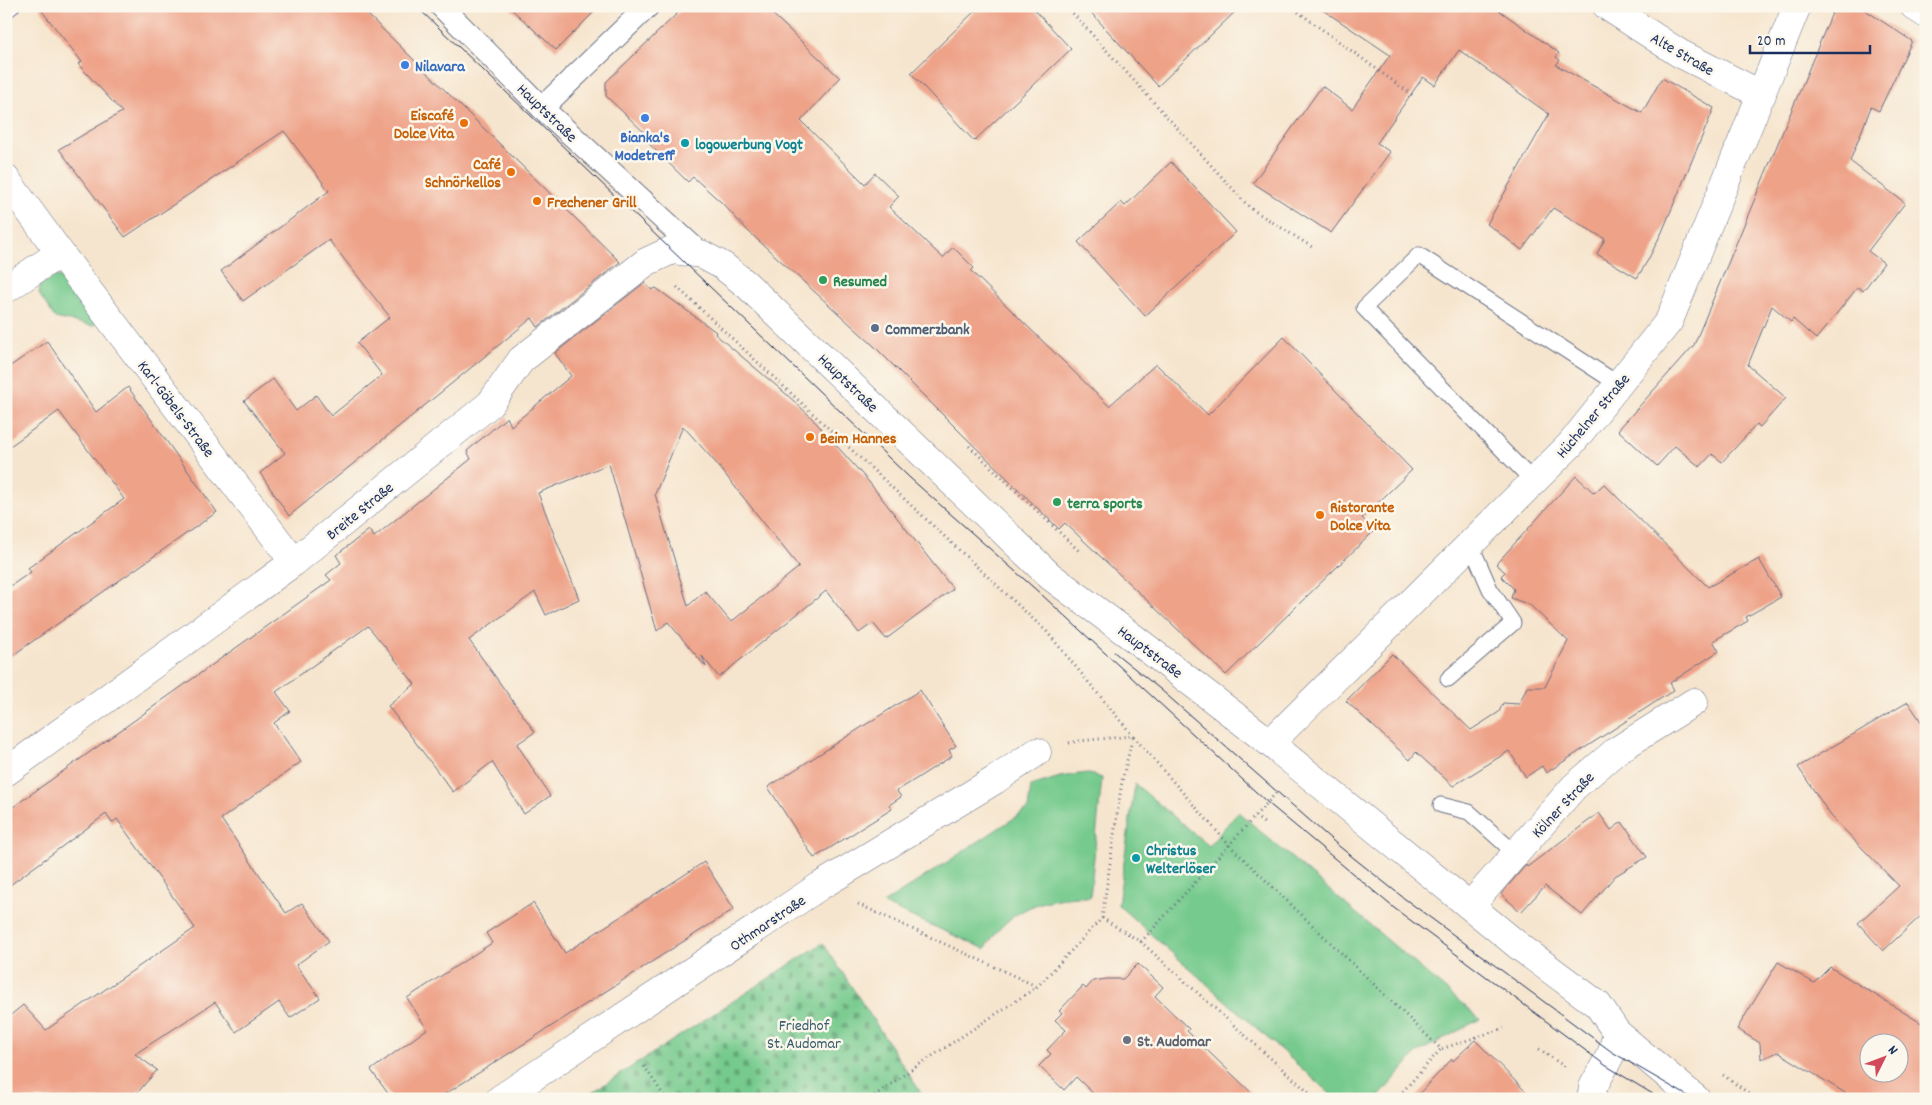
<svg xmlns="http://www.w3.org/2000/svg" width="1932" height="1105" font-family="Dekko,sans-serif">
<defs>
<pattern id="cemetery-stones" width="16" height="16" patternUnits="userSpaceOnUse" patternTransform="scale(1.25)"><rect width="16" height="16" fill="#76ca8d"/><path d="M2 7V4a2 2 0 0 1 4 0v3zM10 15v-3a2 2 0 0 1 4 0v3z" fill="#60a476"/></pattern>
</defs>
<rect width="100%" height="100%" fill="#fbf7ec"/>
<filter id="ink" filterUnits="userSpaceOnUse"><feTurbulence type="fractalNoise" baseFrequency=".02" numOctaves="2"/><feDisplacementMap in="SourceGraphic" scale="10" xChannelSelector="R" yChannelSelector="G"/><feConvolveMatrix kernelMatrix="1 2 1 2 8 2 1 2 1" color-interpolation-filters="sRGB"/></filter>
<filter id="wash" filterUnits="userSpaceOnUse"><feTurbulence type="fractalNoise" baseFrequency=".0096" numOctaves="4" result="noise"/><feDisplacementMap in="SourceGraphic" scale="20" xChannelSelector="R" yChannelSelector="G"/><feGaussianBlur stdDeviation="1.12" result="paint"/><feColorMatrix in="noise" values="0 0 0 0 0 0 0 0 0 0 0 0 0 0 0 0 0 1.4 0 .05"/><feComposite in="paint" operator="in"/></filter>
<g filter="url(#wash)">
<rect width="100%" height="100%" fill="#f6e5ce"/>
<g fill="#76ca8d" stroke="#487c76">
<polygon points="55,276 64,277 97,322 93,326 55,318 39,294 40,285"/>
<path d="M1086,773L1102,778L1090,897C1046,896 1008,908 985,949L883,904L1028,809L1031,786L1060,777Z"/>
<polygon points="1135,784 1209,846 1238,812 1480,1019 1417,1053 1377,1099 1336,1099 1118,905"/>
</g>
<polygon fill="url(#cemetery-stones)" stroke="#487c76" points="823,943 925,1099 582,1099"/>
<g id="blocks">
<g fill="#eea389" fill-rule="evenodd">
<polygon points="38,6 359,6 620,262 538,327 532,318 289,516 260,473 285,453 244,401 273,379 296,411 316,395 331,416 382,375 357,343 390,317 329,240 243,301 221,271 329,191 284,131 125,237 59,149 122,112 78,64 82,62"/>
<polygon points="508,6 600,6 556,50"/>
<polygon points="685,6 764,6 840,78 801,121 865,184 875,173 899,196 889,207 943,258 953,247 974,268 971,271 1109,406 1156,364 1208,415 1284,337 1412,470 1362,518 1374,531 1226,675 1065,523 1059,529 967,439 874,346 748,231 722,203 693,177 688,182 646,141 649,137 606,96 606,82"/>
<polygon points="980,6 1031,6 1071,49 974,141 911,73"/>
<polygon points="1085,6 1241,6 1158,86"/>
<polygon points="1317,6 1493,6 1559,53 1556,57 1560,60 1556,65 1642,113 1662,78 1714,108 1662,232 1648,260 1637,278 1597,254 1605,239 1553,208 1522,250 1487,224 1549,114 1459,50 1435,85 1423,77 1377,143 1390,152 1331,233 1253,183 1322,86 1352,109 1390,55"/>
<polygon points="1835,6 1859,6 1912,41 1879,111 1871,107 1850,161 1905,203 1868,251 1884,263 1863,291 1858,287 1816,339 1793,319 1791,322 1772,306 1748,365 1786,398 1760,427 1757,424 1722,462 1712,454 1700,467 1675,446 1657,466 1618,430 1694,345"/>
<polygon points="1171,162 1236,232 1145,316 1078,242 1121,202 1125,206"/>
<path d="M644,283L652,290L656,288L716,332L715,334L785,393L810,416L869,482L953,589L886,639L873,623L859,633L826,591L719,677L702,656L706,667L668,622L657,631L609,464L538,493L579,599L546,615L535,592L469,640L535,732L517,744L550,796L524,814L492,762L453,792L388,706L415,684L368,626L276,692L290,711L274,723L301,762L221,819L286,913L302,903L329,941L296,965L320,998L290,1018L279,1002L236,1032L215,1002L135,1054L157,1070L132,1099H6V1019L23,1005L46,1030L195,928L117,819L112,823L106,814L6,888V812L331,580L326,575L341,563L336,555L369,530L374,537L471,459L467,451L507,417L511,426L571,376L555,353ZM683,426L716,463L799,567L731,622L705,591L688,606L655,494Z"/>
<polygon points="47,341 96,412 128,387 217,512 6,660 6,589 31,572 28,568 124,499 59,411 6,449 6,369"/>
<polygon points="1576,476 1594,493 1604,484 1708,587 1759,559 1781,597 1746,617 1748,621 1713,641 1719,651 1670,683 1674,690 1546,773 1542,766 1526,777 1509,751 1453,786 1416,752 1410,760 1346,701 1392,654 1471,730 1499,712 1503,703 1519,704 1527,687 1545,687 1568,641 1530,605 1511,598 1514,589 1501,576 1505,572 1496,564"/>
<polygon points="920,690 956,746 949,750 952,756 897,791 901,797 889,805 892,809 814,858 768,787"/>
<polygon points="1908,702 1926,729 1926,913 1925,912 1883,951 1858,923 1899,886 1831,816 1798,767"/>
<polygon points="1599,813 1611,830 1622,822 1647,857 1615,876 1582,915 1545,886 1521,912 1501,894 1526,865 1527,867"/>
<polygon points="704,862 734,909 477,1074 437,1099 392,1099 371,1070 427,1029 407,998 492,943 486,933 533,903 565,953"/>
<path d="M1778,962L1814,983L1830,967L1926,1026V1099H1855L1778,1052L1761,1059L1760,1043L1737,1029ZM1870,1042H1900V1072H1870Z"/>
<polygon points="1138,964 1163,987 1155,996 1189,1029 1187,1031 1258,1099 1099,1099 1076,1077 1064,1090 1039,1066 1051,1054 1047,1050 1066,1030 1055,1020 1062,1013 1059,1011 1083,986 1086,989 1093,981 1107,979 1123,979"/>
<polygon points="1475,1040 1533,1099 1414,1099 1452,1059 1453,1061"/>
</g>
</g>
</g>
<g filter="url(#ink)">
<use href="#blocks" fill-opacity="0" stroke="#686f85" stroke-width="1"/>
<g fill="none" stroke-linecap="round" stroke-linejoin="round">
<defs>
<g id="service">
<polyline points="6,11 12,6"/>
<polyline points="1533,481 1364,308 1419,255 1618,384"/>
<polyline points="1448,679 1513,623 1490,589 1470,543"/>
<polyline points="1441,805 1469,812 1516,854"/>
</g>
<g id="pedestrian">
<polyline points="441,6 542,108 701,254"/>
<polyline points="542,108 648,6"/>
</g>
<g id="minor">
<polyline points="1607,6 1679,53 1762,95"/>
<polyline points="1914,6 1926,14"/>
<polyline points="6,179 60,253 294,562"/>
<polyline points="6,289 60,253"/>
<polyline points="1270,743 1570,445 1669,321 1797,6"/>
<polyline points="6,772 294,562 490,404 521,360 646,262 672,250 701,254 723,266 746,284 1050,576 1135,639 1270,743 1520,947 1598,1005 1617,1033 1696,1099"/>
<polyline points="1470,906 1574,787 1616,751 1694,702"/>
<polyline points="500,1099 820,886 995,780 1037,752"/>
<polyline points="1591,1099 1593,1087 1612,1052 1617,1033"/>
</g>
</defs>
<use href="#service" stroke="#686f85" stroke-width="17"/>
<use href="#pedestrian" stroke="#686f85" stroke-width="24"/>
<use href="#minor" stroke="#686f85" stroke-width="29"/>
<g stroke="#686f85" stroke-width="3" stroke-dasharray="1 4" stroke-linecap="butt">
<polyline points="1066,6 1250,208 1312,247"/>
<polyline points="1290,6 1415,97"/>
<polyline points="677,287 1047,632 1133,736 1122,781 1102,918 1037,987 908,1072 870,1099"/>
<polyline points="969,446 1079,551"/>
<polyline points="1069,743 1078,741 1133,736 1229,845 1441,1049 1504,1028"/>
<polyline points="1255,816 1265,824"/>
<polyline points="858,904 1036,986"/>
<polyline points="1102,918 1141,942 1316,1099"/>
<polyline points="1141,942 1277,792"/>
<polyline points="1539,1049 1565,1067"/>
<polyline points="644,1066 666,1099"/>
<polyline points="1723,1075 1757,1099"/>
<polyline points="1396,1099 1441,1049"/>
</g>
<use href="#service" stroke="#fff" stroke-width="15"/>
<use href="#pedestrian" stroke="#fff" stroke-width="22"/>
<use href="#minor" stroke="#fff" stroke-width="28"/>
<g stroke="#1b2f5e" stroke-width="1">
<polyline points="416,6 910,478 1042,595 1268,803 1394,908 1605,1065 1661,1099"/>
<polyline points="1114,652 1160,689 1340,847 1405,899 1612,1052 1693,1099"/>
</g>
</g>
</g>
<g fill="#3f7fe0" stroke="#fbf7ec" stroke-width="2">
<circle cx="405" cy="65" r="5"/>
<circle cx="645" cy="118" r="5"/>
</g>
<g fill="#e8710a" stroke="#fbf7ec" stroke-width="2">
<circle cx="464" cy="123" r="5"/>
<circle cx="511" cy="172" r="5"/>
<circle cx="537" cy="201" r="5"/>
<circle cx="810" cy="437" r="5"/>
<circle cx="1320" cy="515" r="5"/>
</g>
<g fill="#0f9aa8" stroke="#fbf7ec" stroke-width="2">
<circle cx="685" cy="143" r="5"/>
<circle cx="1136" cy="858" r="5"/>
</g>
<g fill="#2e9e5b" stroke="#fbf7ec" stroke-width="2">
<circle cx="823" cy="280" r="5"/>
<circle cx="1057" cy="502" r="5"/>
</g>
<circle fill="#5c6f8a" stroke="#fbf7ec" stroke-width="2" cx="875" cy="328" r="5"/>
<circle fill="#6b7280" stroke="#fbf7ec" stroke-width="2" cx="1127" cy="1040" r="5"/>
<g text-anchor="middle" stroke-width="5" stroke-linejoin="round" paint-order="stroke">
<g font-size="16" fill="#1b2f5e" stroke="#fbf7ec">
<text transform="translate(1683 53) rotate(30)" y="6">Alte Straße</text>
<text transform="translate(548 112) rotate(44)" y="6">Hauptstraße</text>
<text transform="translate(849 382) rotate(44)" y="6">Hauptstraße</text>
<text transform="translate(177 408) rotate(53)" y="6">Karl-Göbels-Straße</text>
<text transform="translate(1592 415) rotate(-50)" y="6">Hüchelner Straße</text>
<text transform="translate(359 510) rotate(-39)" y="6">Breite Straße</text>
<text transform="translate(1151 651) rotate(37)" y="6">Hauptstraße</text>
<text transform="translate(1562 804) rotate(-47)" y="6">Kölner Straße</text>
<text transform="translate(767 922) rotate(-34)" y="6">Othmarstraße</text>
</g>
<g font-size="16" font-weight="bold" fill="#366cbe" stroke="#fbf7ec" text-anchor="start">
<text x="415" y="71">Nilavara</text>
<text x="645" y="142" text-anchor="middle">Bianka's<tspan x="645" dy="18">Modetreff</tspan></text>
</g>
<g font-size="16" font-weight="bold" fill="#c56008" stroke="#fbf7ec" text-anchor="start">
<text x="454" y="120" text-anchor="end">Eiscafé<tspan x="454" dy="18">Dolce Vita</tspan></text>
<text x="501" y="169" text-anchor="end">Café<tspan x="501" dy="18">Schnörkellos</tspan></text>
<text x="547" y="207">Frechener Grill</text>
<text x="820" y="443">Beim Hannes</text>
<text x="1330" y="512">Ristorante<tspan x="1330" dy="18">Dolce Vita</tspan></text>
</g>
<g font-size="16" font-weight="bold" fill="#0d838f" stroke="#fbf7ec" text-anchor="start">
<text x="695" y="149">logowerbung Vogt</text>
<text x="1146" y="855">Christus<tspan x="1146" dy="18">Welterlöser</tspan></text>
</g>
<g font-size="16" font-weight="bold" fill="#27864d" stroke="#fbf7ec" text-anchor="start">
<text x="833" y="286">Resumed</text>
<text x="1067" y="508">terra sports</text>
</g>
<g font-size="16" font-weight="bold" fill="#4e5e75" stroke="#fbf7ec" text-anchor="start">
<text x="885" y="334">Commerzbank</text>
</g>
<g font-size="16" fill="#365e6c" stroke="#fbf7ec">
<text x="804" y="1030">Friedhof<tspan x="804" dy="18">St. Audomar</tspan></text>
</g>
<g font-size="16" font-weight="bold" fill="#5b616d" stroke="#fbf7ec" text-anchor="start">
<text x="1137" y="1046">St. Audomar</text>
</g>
</g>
<rect width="1932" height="1105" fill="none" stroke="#fbf7ec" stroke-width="25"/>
<g transform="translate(1884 1058) rotate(48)"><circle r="24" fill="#fbf7ec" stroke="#a1a7b3"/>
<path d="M0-4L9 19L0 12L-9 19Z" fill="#d1495b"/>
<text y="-8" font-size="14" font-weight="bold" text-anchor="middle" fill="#1b2f5e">N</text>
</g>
<path d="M1750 45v8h120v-8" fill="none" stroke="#1b2f5e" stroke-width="2.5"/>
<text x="1757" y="45" font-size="15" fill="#1b2f5e" stroke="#fbf7ec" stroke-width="4" paint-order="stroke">20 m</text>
</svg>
